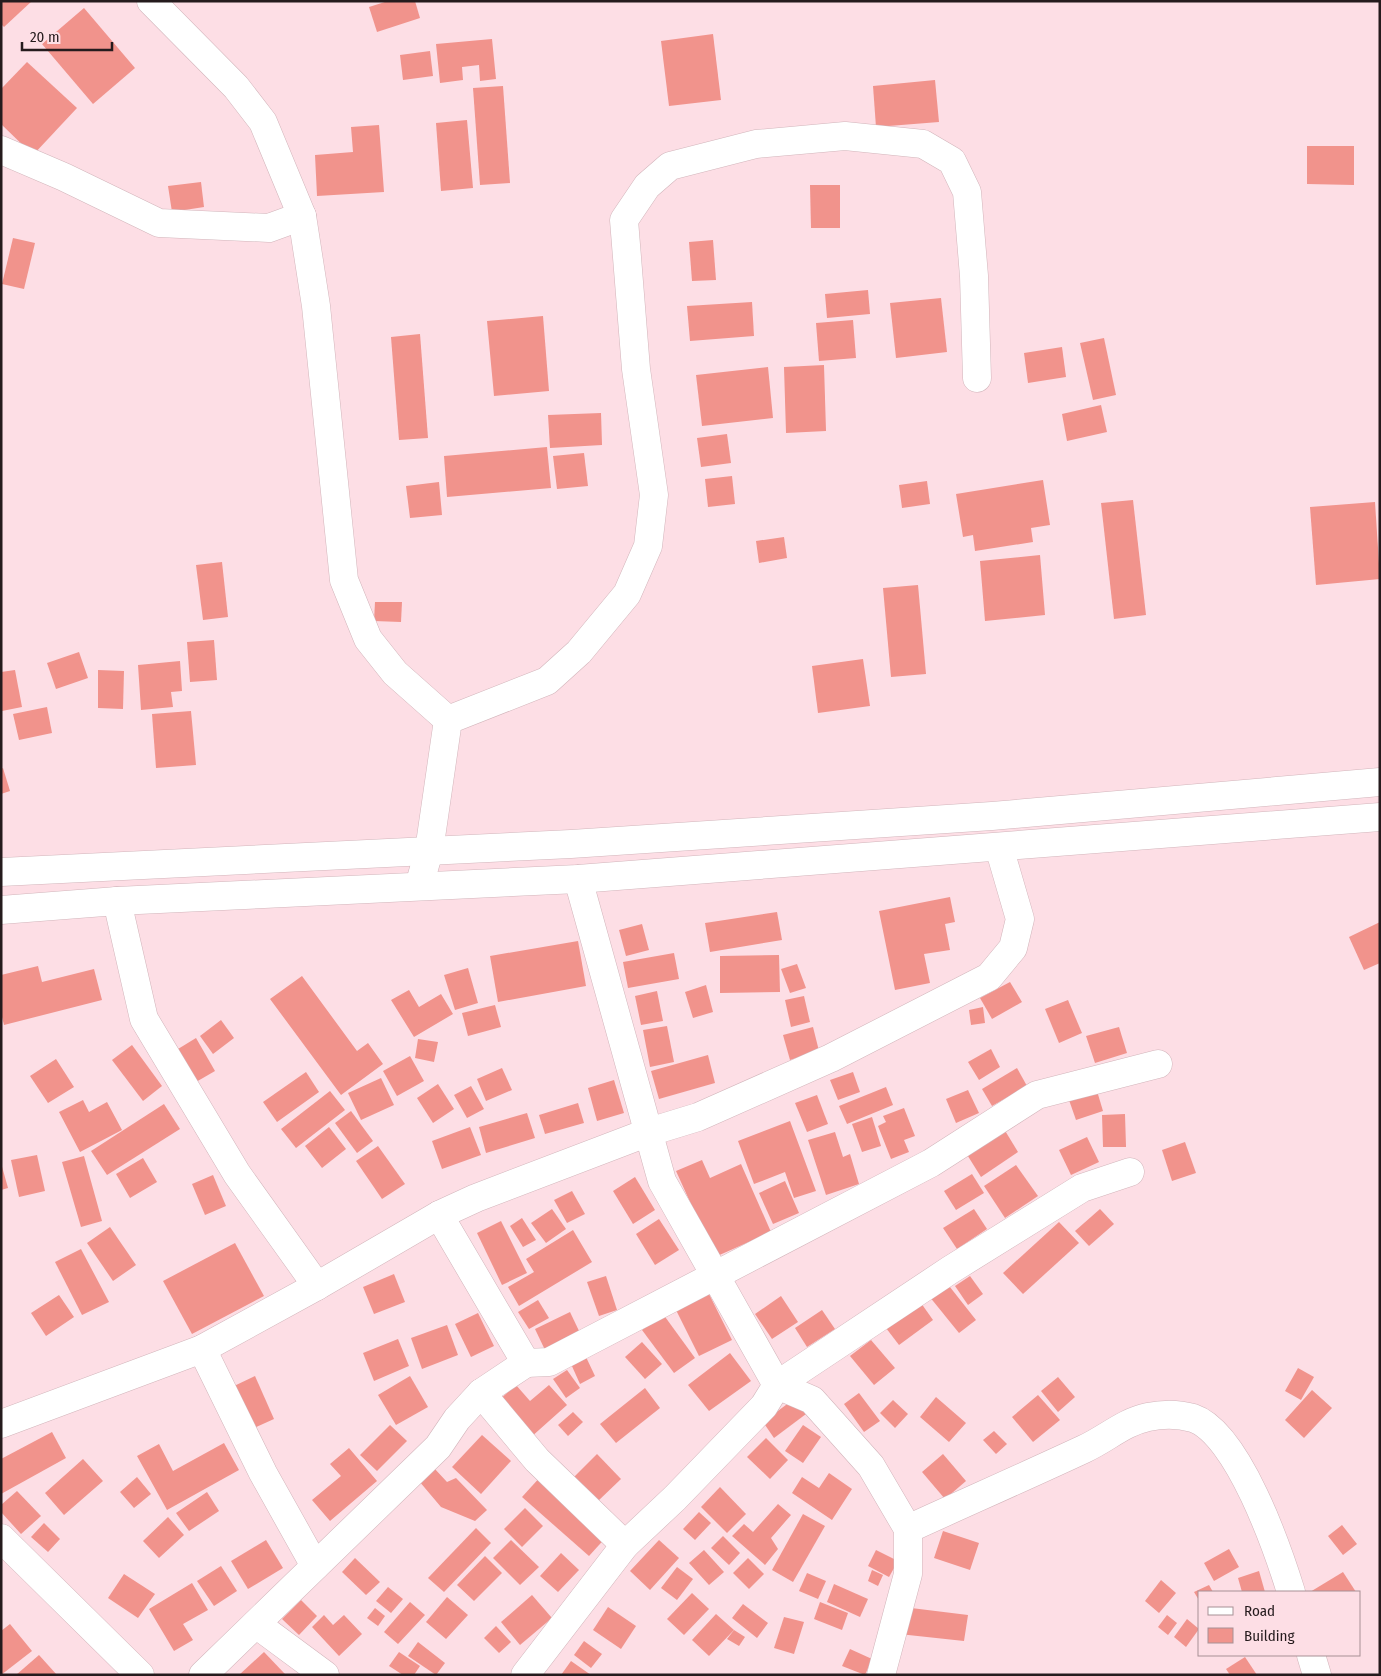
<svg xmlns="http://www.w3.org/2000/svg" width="1381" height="1676" font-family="'Fira Sans Condensed',sans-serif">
<rect width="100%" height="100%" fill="#fddee5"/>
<g fill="#f1938c">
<polygon points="1,1 32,1 4,27 1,24"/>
<polygon points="388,1 415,1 420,18 377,32 369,7"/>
<polygon points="84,8 135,68 93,104 42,44"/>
<polygon points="713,34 721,100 669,106 661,41"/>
<polygon points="492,39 496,79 480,81 479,65 462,67 463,80 440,83 436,44"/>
<polygon points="430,51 433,76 403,80 400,55"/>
<polygon points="27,62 77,108 33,155 1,124 1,89"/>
<polygon points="935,80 939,122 876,127 873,86"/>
<polygon points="503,86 510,183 480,185 473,88"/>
<polygon points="467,120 473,188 441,191 436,123"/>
<polygon points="379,125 384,192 317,196 315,155 353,152 351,127"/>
<polygon points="1307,146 1354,146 1354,185 1307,184"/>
<polygon points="201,182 204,207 172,212 168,186"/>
<polygon points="810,185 840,185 840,228 811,228"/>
<polygon points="13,238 35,243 24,289 2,284"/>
<polygon points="713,240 716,280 692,281 689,242"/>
<polygon points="868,290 870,314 827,318 825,294"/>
<polygon points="941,298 947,352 896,358 890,303"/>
<polygon points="752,302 754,336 690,341 687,306"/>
<polygon points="543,316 549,391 494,396 487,321"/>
<polygon points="853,320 856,358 819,361 816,323"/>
<polygon points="420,334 428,438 399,440 391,337"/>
<polygon points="1104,338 1116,395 1093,400 1080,343"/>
<polygon points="1062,347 1066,377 1028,383 1024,353"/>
<polygon points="824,365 826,431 786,433 784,367"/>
<polygon points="768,367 773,418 702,426 696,375"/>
<polygon points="1101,405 1107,432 1067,441 1062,414"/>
<polygon points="601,413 602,445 550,448 548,415"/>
<polygon points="727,434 731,463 701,467 697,438"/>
<polygon points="547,447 551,488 447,497 444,456"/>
<polygon points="584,453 588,486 557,489 553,456"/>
<polygon points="732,476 735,504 708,507 705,479"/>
<polygon points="1043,480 1050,525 1031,528 1033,542 975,551 973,535 963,537 956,494"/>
<polygon points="927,481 930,504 902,508 899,485"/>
<polygon points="439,482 442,515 410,518 406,486"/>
<polygon points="1133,500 1146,615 1114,619 1101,503"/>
<polygon points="1375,502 1380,579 1316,585 1310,507"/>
<polygon points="784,537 787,558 759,563 756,541"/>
<polygon points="1040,555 1045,615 985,621 980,561"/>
<polygon points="222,562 228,617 203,620 196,565"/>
<polygon points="918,585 926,674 891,677 883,588"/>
<polygon points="375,602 402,602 401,622 374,621"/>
<polygon points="214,640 217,680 190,682 187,642"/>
<polygon points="79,652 88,678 56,689 47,663"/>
<polygon points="863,659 870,706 818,713 812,666"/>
<polygon points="180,661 182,691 171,692 173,707 141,710 138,665"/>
<polygon points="15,670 22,707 2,711 1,672"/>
<polygon points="98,670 124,671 123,709 98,708"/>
<polygon points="47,707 52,733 19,740 13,714"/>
<polygon points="191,711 196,765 156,768 152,714"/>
<polygon points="3,768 10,791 1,794 1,769"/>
<polygon points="950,897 955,922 945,924 950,950 924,954 930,983 895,990 879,911"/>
<polygon points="777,912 782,940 710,952 705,923"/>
<polygon points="1380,922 1380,963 1364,970 1349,937"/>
<polygon points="642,924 649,950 626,956 619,930"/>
<polygon points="578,941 586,986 498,1002 490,956"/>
<polygon points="674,953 679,979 628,988 623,962"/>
<polygon points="779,955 780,992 720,993 720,956"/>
<polygon points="797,964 806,988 790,993 781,969"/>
<polygon points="38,966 42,982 94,969 102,1000 4,1025 1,1013 1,975"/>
<polygon points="468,968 478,1003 455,1010 444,975"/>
<polygon points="302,976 357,1051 368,1043 383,1064 341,1095 270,999"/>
<polygon points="1010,982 1022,1002 992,1019 980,998"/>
<polygon points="706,985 713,1012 693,1018 685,992"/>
<polygon points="409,990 419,1007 441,994 453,1014 414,1037 391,1000"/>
<polygon points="657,991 663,1021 641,1025 635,996"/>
<polygon points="804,996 810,1022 791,1027 785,1000"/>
<polygon points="1068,1000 1082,1033 1059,1043 1045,1009"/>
<polygon points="495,1005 501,1027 468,1036 462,1013"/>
<polygon points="983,1007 985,1023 971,1025 969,1010"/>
<polygon points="221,1020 234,1038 213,1054 200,1036"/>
<polygon points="667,1026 674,1062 650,1067 643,1030"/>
<polygon points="813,1027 819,1051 790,1060 783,1035"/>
<polygon points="1119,1027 1127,1053 1095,1063 1086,1036"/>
<polygon points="196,1038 215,1071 196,1082 178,1049"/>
<polygon points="418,1039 438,1042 434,1062 415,1058"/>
<polygon points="132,1045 162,1086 143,1101 112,1060"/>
<polygon points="991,1049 1000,1067 979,1080 968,1062"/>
<polygon points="708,1055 715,1083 659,1099 651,1071"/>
<polygon points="410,1056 424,1081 397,1096 383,1071"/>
<polygon points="56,1059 74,1087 48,1103 30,1076"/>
<polygon points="502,1068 512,1090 486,1101 477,1079"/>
<polygon points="1017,1068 1027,1086 992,1106 982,1089"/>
<polygon points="306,1072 319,1092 277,1122 263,1102"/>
<polygon points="853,1072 860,1092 838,1100 830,1080"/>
<polygon points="381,1078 394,1105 361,1120 348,1093"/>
<polygon points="614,1080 624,1113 597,1121 588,1088"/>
<polygon points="438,1084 454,1109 433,1123 417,1098"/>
<polygon points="471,1086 484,1109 467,1118 454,1095"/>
<polygon points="886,1087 893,1105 847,1124 839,1106"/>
<polygon points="968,1090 979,1113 956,1123 946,1099"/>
<polygon points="330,1091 345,1110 296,1148 281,1129"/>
<polygon points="1097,1091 1103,1111 1076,1120 1069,1100"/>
<polygon points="817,1095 828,1124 807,1132 795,1103"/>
<polygon points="83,1100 89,1112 107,1102 122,1130 80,1152 59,1112"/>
<polygon points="578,1103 584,1123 545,1134 539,1115"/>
<polygon points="164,1104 180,1129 107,1175 91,1151"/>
<polygon points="904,1108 915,1136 904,1140 909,1152 891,1159 878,1126 886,1122 883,1116"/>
<polygon points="351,1111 373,1141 357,1153 335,1123"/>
<polygon points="527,1113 535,1138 486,1153 479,1127"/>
<polygon points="1125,1114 1126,1147 1103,1147 1102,1115"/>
<polygon points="872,1117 881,1146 862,1152 852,1124"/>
<polygon points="790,1121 816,1191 794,1198 785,1172 754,1184 738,1141"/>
<polygon points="329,1127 346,1149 322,1168 305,1146"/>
<polygon points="470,1127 481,1155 442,1169 432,1141"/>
<polygon points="1004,1129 1018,1152 981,1177 966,1153"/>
<polygon points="835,1132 843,1157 850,1154 859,1184 826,1195 808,1140"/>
<polygon points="1087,1137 1099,1162 1071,1175 1059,1150"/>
<polygon points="1185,1142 1196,1173 1172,1181 1162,1150"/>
<polygon points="378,1146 405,1184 382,1199 356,1161"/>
<polygon points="37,1155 45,1191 19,1197 11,1160"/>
<polygon points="84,1156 102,1221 81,1227 62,1162"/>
<polygon points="143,1158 157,1182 130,1198 116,1174"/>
<polygon points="702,1160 710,1178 741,1164 771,1232 715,1257 676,1171"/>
<polygon points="1,1163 8,1188 1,1190"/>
<polygon points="1016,1165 1038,1196 1005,1218 984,1186"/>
<polygon points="972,1174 984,1193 956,1210 944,1191"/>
<polygon points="213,1175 226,1206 205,1215 192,1184"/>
<polygon points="635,1177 655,1210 633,1224 613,1191"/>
<polygon points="785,1181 799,1213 773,1224 759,1193"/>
<polygon points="572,1191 585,1214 567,1223 554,1200"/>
<polygon points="552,1209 566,1229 546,1243 531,1223"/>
<polygon points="974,1209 987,1229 957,1249 943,1228"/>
<polygon points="1100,1209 1114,1224 1089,1246 1075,1231"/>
<polygon points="522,1218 536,1240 523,1247 510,1226"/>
<polygon points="659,1219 679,1250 655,1265 636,1234"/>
<polygon points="501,1221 527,1273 502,1285 477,1233"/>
<polygon points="1059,1222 1079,1243 1023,1294 1003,1273"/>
<polygon points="110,1227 136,1265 113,1281 87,1243"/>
<polygon points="573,1230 592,1262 519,1306 508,1287 534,1272 526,1259"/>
<polygon points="235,1243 264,1296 192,1334 163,1281"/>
<polygon points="81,1249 109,1302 82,1315 55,1262"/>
<polygon points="394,1274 405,1302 374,1314 363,1287"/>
<polygon points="606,1276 617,1310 599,1316 587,1282"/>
<polygon points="970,1276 983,1294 968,1305 955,1286"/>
<polygon points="946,1282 976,1320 959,1333 929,1296"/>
<polygon points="707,1290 732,1340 699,1356 674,1306"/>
<polygon points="59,1295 74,1317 46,1336 31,1313"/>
<polygon points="781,1296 798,1322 772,1339 755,1314"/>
<polygon points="538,1300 549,1318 529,1329 518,1312"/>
<polygon points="921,1303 933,1320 899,1345 886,1328"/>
<polygon points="822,1310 835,1329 807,1347 795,1328"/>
<polygon points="570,1312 580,1333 545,1350 535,1329"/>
<polygon points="478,1313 494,1346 471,1357 455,1324"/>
<polygon points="663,1314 695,1358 674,1373 642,1330"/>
<polygon points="447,1325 458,1355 422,1369 411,1338"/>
<polygon points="398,1339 409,1366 374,1381 363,1353"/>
<polygon points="871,1340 895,1368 874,1385 850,1356"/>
<polygon points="642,1342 662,1364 645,1379 625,1357"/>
<polygon points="730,1353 751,1381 709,1411 688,1385"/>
<polygon points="586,1357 595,1376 580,1384 571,1364"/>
<polygon points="1298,1368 1314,1377 1301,1400 1285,1391"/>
<polygon points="567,1370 580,1388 566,1398 553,1379"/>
<polygon points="255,1376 274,1419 252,1429 232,1387"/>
<polygon points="410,1376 428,1407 396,1425 378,1395"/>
<polygon points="1058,1377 1075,1397 1058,1412 1041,1391"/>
<polygon points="516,1385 530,1401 549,1385 567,1405 530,1438 497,1402"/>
<polygon points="645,1388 660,1408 616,1443 600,1424"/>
<polygon points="1312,1390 1332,1408 1304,1438 1285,1420"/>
<polygon points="859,1393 880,1421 864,1432 844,1404"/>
<polygon points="1038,1395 1060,1420 1033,1442 1012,1417"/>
<polygon points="936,1397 966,1423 949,1442 920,1417"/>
<polygon points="794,1399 806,1414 774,1438 763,1422"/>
<polygon points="893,1400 908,1414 895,1428 880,1413"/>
<polygon points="573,1412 583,1422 568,1436 558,1425"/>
<polygon points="390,1425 407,1441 377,1471 360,1455"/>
<polygon points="803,1425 821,1437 803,1463 785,1451"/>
<polygon points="994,1431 1007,1444 996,1454 983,1440"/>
<polygon points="52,1432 66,1458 1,1494 1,1459"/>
<polygon points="482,1435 511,1461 481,1494 452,1467"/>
<polygon points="766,1438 788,1460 770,1479 747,1457"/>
<polygon points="224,1443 239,1470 167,1510 137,1456 159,1444 173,1471"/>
<polygon points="349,1448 377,1481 330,1521 312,1500 341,1476 330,1464"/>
<polygon points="597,1454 621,1479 597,1502 573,1478"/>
<polygon points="943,1454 966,1481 945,1499 922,1472"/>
<polygon points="83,1459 103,1481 64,1515 45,1493"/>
<polygon points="434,1468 447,1482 456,1478 487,1510 475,1521 441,1507 419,1481"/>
<polygon points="829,1473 852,1489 832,1520 792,1493 802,1477 819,1488"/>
<polygon points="542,1475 609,1534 589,1556 522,1497"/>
<polygon points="137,1477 151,1494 134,1508 120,1492"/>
<polygon points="720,1487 746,1514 727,1533 701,1507"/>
<polygon points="17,1491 41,1516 21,1534 1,1512 1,1505"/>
<polygon points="207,1492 219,1511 189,1531 176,1513"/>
<polygon points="778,1504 791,1515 771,1538 778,1549 765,1565 732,1536 744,1524 753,1532"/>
<polygon points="525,1508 543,1526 522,1547 504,1529"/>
<polygon points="699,1512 711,1523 695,1540 683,1529"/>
<polygon points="803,1514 825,1526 793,1582 772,1570"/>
<polygon points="168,1517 184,1535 159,1558 143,1541"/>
<polygon points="44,1523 60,1539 48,1552 31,1537"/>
<polygon points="1342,1525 1357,1544 1343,1555 1328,1536"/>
<polygon points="476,1528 491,1543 444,1592 428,1578"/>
<polygon points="943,1531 979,1543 970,1570 934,1558"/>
<polygon points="723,1536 740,1553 729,1565 711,1548"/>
<polygon points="266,1540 283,1568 248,1589 231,1561"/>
<polygon points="511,1540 539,1567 520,1585 493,1558"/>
<polygon points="659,1540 679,1558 650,1590 630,1571"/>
<polygon points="1229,1549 1239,1567 1214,1581 1204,1563"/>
<polygon points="704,1550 724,1572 709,1585 689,1563"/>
<polygon points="876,1550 898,1561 889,1577 868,1566"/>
<polygon points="561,1553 579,1570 558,1592 540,1576"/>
<polygon points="485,1556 502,1573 474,1601 457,1585"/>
<polygon points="355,1558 380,1582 366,1595 342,1572"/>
<polygon points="748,1558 764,1574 749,1589 733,1573"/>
<polygon points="221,1566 237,1591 214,1606 197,1581"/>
<polygon points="677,1567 693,1579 677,1600 661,1588"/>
<polygon points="872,1570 883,1575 878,1586 868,1581"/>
<polygon points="1259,1571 1265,1592 1242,1592 1238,1578"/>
<polygon points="1343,1572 1356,1592 1310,1592"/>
<polygon points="807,1573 826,1581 818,1599 799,1591"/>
<polygon points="124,1574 155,1594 138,1618 108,1598"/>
<polygon points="1161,1580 1176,1593 1159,1613 1145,1601"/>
<polygon points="192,1583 208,1610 183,1624 193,1640 174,1651 149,1609"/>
<polygon points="834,1584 868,1599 860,1617 827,1602"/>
<polygon points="1209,1585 1213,1592 1200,1592 1200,1602 1194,1592"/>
<polygon points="388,1587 403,1599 391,1613 376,1601"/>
<polygon points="692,1593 709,1609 684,1635 667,1619"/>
<polygon points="532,1595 552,1618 520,1645 501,1622"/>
<polygon points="447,1597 468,1615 446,1639 426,1622"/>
<polygon points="301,1600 317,1616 299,1635 282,1619"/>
<polygon points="410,1602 425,1615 398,1644 384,1632"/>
<polygon points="820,1602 848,1613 842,1630 814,1619"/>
<polygon points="743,1604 768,1623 757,1638 732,1618"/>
<polygon points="608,1607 636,1626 621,1649 593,1630"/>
<polygon points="903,1607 968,1615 964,1641 899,1634"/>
<polygon points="375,1608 385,1616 378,1626 367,1618"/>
<polygon points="716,1614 734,1630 709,1656 692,1640"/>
<polygon points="324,1615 333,1625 344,1615 362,1634 339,1656 312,1627"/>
<polygon points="1167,1615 1177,1623 1168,1635 1158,1627"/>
<polygon points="784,1617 804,1622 794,1654 774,1648"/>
<polygon points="1187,1619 1199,1629 1186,1647 1174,1637"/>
<polygon points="10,1624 32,1651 1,1675 1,1631"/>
<polygon points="496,1626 511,1642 499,1653 484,1638"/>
<polygon points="734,1630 745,1637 739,1646 727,1639"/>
<polygon points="584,1641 602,1654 591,1668 574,1655"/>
<polygon points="418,1642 445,1663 436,1675 408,1656"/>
<polygon points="850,1649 872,1659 865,1675 842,1666"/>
<polygon points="264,1652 285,1674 239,1675"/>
<polygon points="399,1652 420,1666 414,1675 403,1675 389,1666"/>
<polygon points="39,1655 57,1675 16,1675"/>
<polygon points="1245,1657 1257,1675 1230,1675 1226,1669"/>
<polygon points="571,1661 591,1675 561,1675"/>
</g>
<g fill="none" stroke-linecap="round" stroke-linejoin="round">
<defs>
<g id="street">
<polyline points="151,1 236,87 263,122 302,216 316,306 344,580 368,639 395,673 448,720"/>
<polyline points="1,150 64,177 159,223 269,228 302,216"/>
<polyline points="578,879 662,1181 777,1385 812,1400 871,1466 908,1529 908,1574 881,1675"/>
<polyline points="419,886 429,851 448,720 547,681 579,652 627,594 648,546 654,495 636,369 624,220 647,186 670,166 756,144 845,136 923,144 952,161 967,192 974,276 977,378"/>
<polyline points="117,901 144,1019 237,1174 317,1286"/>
<polyline points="202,1349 263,1473 315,1566"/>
<polyline points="526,1363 549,1362 931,1163 1037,1095 1158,1064"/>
<polyline points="481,1393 537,1460 625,1545"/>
<polyline points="1,1424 202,1349 317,1286 439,1215 476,1198 649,1132 698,1117 831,1058 989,977 1013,948 1020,919 999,847"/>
<path d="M908,1529C967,1502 1026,1476 1084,1449C1106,1439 1124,1422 1148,1417C1162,1414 1179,1414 1193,1418C1238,1433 1278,1550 1291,1592"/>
<polyline points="1,1538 140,1675"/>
<polyline points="256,1624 325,1675"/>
<polyline points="1311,1655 1317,1675"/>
<polyline points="203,1675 438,1447 457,1419 481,1393 526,1363 439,1215"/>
<polyline points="525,1675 625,1545 675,1498 764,1406 777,1385 950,1270 1082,1188 1130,1172"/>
</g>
<g id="primary">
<polyline points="1,872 571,844 992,816 1380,782"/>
<polyline points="1,910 117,901 578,879 1380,817"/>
</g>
</defs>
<use href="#street" stroke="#d2b5bb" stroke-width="29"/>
<use href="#primary" stroke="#d2b5bb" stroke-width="29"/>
<use href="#street" stroke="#fff" stroke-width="28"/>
<use href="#primary" stroke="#fff" stroke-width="28"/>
</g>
<rect width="1381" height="1676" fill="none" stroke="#251b1d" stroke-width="5"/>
<rect x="1198" y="1591" width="162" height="65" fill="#fddee5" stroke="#a79095"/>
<rect x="1208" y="1607" width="25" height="8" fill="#ffffff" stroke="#a79095"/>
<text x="1244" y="1616" font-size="15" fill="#251b1d">Road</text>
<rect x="1208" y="1628" width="25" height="15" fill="#f1938c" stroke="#a79095"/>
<text x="1244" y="1641" font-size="15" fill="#251b1d">Building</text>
<path d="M22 42v8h90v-8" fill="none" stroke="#251b1d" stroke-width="2.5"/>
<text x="30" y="42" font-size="15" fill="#251b1d" stroke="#fddee5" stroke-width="4" paint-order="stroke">20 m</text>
</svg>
